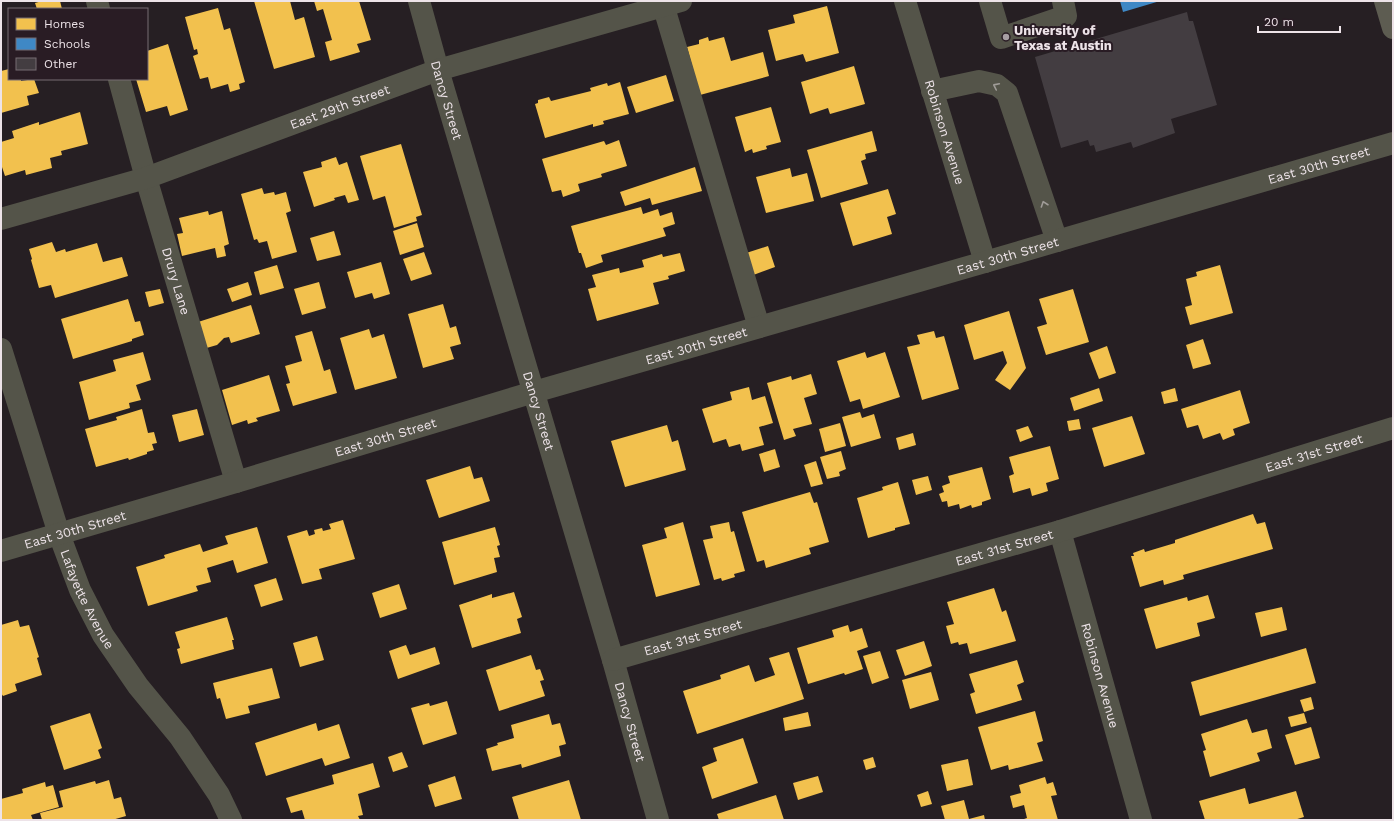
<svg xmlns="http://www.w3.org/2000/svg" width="1394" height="821" font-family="'Work Sans',sans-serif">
<rect width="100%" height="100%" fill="#261f23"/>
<g fill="#f2c14e">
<polygon points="42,1 60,1 62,9 37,9 35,3"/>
<polygon points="254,1 290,1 295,20 304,17 315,57 274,69"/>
<polygon points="314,1 359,1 371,40 357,44 360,52 330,61 325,42 332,40 323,9 317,11"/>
<polygon points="827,6 839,53 806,62 803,54 776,61 768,30 795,23 793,15"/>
<polygon points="218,8 224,30 230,28 245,82 239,84 240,89 230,92 228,84 211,89 208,77 200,79 193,56 198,54 197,49 194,50 185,17"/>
<polygon points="708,37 709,41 724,37 731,61 763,52 769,76 700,95 687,47 699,44 699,40"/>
<polygon points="168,44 188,110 170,116 167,106 146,112 136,79 147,79 147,51"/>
<polygon points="854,66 865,104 830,114 828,108 810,114 801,82"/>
<polygon points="9,69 9,79 21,79 21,81 34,79 39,93 27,96 29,105 1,113 1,71"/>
<polygon points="666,75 674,101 636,113 627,87"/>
<polygon points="620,82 629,114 603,121 604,124 593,127 593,124 545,138 535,104 538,103 538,100 549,97 551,101 591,91 590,88 607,83 608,86"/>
<polygon points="771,107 781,142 766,146 767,149 753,153 752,149 745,152 735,117"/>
<polygon points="80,112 88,144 61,151 62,155 50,158 52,168 26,175 25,170 5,176 1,164 1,142 14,138 12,131 39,122 39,125"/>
<polygon points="872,131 877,151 865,154 866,159 861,161 868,184 821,198 807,150"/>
<polygon points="619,140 627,166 601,174 602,177 578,184 580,191 563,197 561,190 552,192 542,159 604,141 606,145"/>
<polygon points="401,144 422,215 416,217 417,221 394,228 385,196 373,200 360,156"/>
<polygon points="336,157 339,165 347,162 359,200 348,203 345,195 334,198 335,200 314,207 303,172 322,167 321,162"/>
<polygon points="695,167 702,191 652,205 650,198 625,206 620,192"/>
<polygon points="790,168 792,177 807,173 814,201 766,213 756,177"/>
<polygon points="262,188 264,194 274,192 275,195 286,192 291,211 286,213 297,252 272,259 267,241 259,243 257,239 254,240 241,194"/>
<polygon points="888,189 896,214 887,217 892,234 853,246 840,203"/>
<polygon points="641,207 643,214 658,209 660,216 672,212 675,224 663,228 666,236 601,255 603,262 586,268 581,253 579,253 571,226"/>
<polygon points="208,211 209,215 222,211 229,244 224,246 226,256 217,258 215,248 182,256 177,234 183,233 179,218"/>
<polygon points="417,223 424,247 400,255 393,231"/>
<polygon points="334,231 341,255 317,261 310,238"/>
<polygon points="52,242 56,252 65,249 66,252 97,243 103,262 122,257 128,276 55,298 51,285 39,288 31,260 32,259 29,249"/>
<polygon points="768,246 775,267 748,277 740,255"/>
<polygon points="424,252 432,274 411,281 403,259"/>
<polygon points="680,253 685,271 668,276 669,279 653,283 659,304 597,321 588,289 596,287 592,275 619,268 620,273 644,267 642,260 662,254 663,257"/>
<polygon points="381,262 390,294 374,299 372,293 355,298 347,272"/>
<polygon points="277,265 284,288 260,295 254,272"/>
<polygon points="1220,265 1233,313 1190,325 1185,307 1192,305 1186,279 1197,276 1196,272"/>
<polygon points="248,282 252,295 232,302 227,289"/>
<polygon points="319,282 326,308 302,315 294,289"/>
<polygon points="160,289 164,303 149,307 145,292"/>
<polygon points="1073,289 1089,342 1046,355 1037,327 1047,324 1039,299"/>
<polygon points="128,299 135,322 140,321 144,335 132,339 132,341 73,359 61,319"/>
<polygon points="443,304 450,328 456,326 461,344 450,347 454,359 423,368 408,314"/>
<polygon points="251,305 260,334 231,343 229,337 224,338 217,345 203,349 195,323"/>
<polygon points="1009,311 1026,368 1010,390 995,380 1007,363 1003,351 974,360 964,325"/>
<polygon points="369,329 372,338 384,334 397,378 355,390 340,338"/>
<polygon points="312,331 324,371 330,369 337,393 293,406 286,384 290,383 285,366 302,361 295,336"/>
<polygon points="934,331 936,338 944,336 959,389 922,400 907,347 920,344 917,335"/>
<polygon points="1203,339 1211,364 1193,369 1186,345"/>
<polygon points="1107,346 1116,373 1099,379 1089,353"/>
<polygon points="143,352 151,380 136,385 141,400 129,403 130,408 89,420 79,382 116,371 113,360"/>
<polygon points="865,352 867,358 885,352 900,397 863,409 860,399 850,402 837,361"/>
<polygon points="811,374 817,394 804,398 812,424 793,429 796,436 784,440 767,383 791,376 792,380"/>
<polygon points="269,375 280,411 256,418 258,421 248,424 247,420 232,425 222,390"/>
<polygon points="749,387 752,400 765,396 773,423 759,427 764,445 742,451 740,444 729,447 726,439 713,443 702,409 732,400 730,392"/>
<polygon points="1099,388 1103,401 1074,411 1070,398"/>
<polygon points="1175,388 1178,401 1164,404 1161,392"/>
<polygon points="1240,390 1250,423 1233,429 1235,435 1223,440 1220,433 1203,439 1198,425 1187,428 1181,409"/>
<polygon points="142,409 148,433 154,432 157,443 152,444 154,450 147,452 147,454 129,460 128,458 96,467 85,429 117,420 116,417"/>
<polygon points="197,409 204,435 179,442 172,415"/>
<polygon points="860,412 862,418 874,414 881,438 851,447 842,417"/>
<polygon points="1132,416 1145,454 1104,467 1092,428"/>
<polygon points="1079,419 1081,429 1069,431 1067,421"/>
<polygon points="840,423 846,446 825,452 819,429"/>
<polygon points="667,425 672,442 678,440 686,470 625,487 611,441"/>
<polygon points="1028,426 1033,437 1020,442 1016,430"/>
<polygon points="913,433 916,445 899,450 896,438"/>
<polygon points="1050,446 1059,479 1046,483 1048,491 1042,493 1032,496 1030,488 1013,493 1009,476 1014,474 1009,457"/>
<polygon points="775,449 780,467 764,472 759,454"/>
<polygon points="841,451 846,469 839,472 840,476 827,479 820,457"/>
<polygon points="816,461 823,484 811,487 804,465"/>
<polygon points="470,466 474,479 482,477 490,501 439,518 426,480"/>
<polygon points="982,467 991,499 982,502 982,505 972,508 971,505 960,509 959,504 948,507 947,501 942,502 939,494 944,492 942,486 950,483 948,476"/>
<polygon points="928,476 932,490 916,495 912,480"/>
<polygon points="898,482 910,524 895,528 895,530 868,538 857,498 883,490 882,487"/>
<polygon points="810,492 814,503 817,502 829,542 809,548 811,554 766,568 764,560 757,562 742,512"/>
<polygon points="1253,514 1257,524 1265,522 1273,549 1183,575 1184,579 1164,585 1163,580 1140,587 1131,556 1134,556 1133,553 1144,549 1145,552 1175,543 1175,540"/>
<polygon points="343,520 355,559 319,569 322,579 302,584 287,536 307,530 309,536 315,534 314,530 322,528 323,531 331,529 329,524"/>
<polygon points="683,522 700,585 656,597 642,545 667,538 664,528"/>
<polygon points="729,522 731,532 734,531 745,571 734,574 735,577 722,581 721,578 714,580 703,540 713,538 710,526"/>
<polygon points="257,527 268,563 237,573 233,560 207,568 211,582 196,586 198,591 148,606 136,567 165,558 164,555 200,544 203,552 228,544 225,536"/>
<polygon points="495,527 500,545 497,546 500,557 494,558 497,572 454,585 442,542"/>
<polygon points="276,578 283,600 261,607 254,585"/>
<polygon points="399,584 407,609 380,618 372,593"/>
<polygon points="994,588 1002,612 1006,610 1016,641 970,654 967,643 959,645 958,642 951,644 946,626 954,624 947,602"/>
<polygon points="514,592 522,617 517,619 521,633 472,648 459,605 492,594 492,598"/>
<polygon points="1208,595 1215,618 1197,623 1200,636 1156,649 1144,609 1187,597 1188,601"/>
<polygon points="1282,607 1287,630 1261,637 1255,613"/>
<polygon points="227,617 234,640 232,640 234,649 181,664 177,649 180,648 175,632"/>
<polygon points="18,620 20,627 29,625 39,657 37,658 42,675 15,684 17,691 3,696 1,693 1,625"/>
<polygon points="848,625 850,632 862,628 868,647 857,651 863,669 845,675 844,673 808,684 797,648 834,637 832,630"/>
<polygon points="317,636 324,660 300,667 293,643"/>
<polygon points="924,641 932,666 905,676 896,650"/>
<polygon points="406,645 410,655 435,647 440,664 398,679 389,651"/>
<polygon points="1306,648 1316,683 1200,716 1191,682"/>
<polygon points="880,651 889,678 872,684 863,656"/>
<polygon points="789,652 804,699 697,734 683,691 721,679 720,675 749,665 755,682 775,675 769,658"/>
<polygon points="531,655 536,670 540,669 544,680 540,681 545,696 499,711 486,670"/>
<polygon points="1017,660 1024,682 1017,685 1022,700 976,714 970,694 975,692 969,674"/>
<polygon points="272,668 280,698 248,706 250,713 226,719 220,698 217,699 213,683"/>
<polygon points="931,672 939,700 910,709 902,680"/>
<polygon points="1311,697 1314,709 1304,712 1300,700"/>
<polygon points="447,701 457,734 423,745 411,708 429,703 430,706"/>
<polygon points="1035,711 1043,741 1037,743 1043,761 1009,770 1008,765 991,770 978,727"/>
<polygon points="808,712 811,726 785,731 783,718"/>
<polygon points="90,713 102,748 98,750 101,758 64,770 50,726"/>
<polygon points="1304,713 1307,723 1291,727 1288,717"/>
<polygon points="549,714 552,725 560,723 566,744 559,746 561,756 522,768 521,764 492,771 486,749 498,745 497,743 514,738 511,725"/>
<polygon points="1247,719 1252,733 1267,729 1272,748 1257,753 1260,761 1210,777 1203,751 1206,750 1201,734"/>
<polygon points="316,723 318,731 339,724 350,758 325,766 322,758 266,776 255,743"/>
<polygon points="1311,727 1320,758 1295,765 1285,735"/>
<polygon points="743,738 758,783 712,799 702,767 717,761 713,748"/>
<polygon points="402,752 408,767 393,772 388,757"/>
<polygon points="873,757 876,767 866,770 863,760"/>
<polygon points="968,759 973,785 947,791 941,765"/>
<polygon points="373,763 380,787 358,794 363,815 358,816 360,820 305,820 302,810 291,813 286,798 334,784 332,775"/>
<polygon points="455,776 462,799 435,807 428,785"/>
<polygon points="818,776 823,792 798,800 793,783"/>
<polygon points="1045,777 1047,784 1053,782 1057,795 1051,796 1058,820 1021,820 1027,818 1024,805 1013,808 1010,796 1021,793 1019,785"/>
<polygon points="109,780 114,799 121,797 126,816 112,820 42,820 40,813 63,807 59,791 95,781 96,784"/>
<polygon points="569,780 581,820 519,820 512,797"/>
<polygon points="45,782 46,787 53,785 59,807 31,815 33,820 1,820 1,799 23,793 22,789"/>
<polygon points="1245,788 1249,804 1296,791 1304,817 1294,820 1205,820 1199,801"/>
<polygon points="928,791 932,804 921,807 917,795"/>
<polygon points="776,795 784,820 719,820 717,814"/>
<polygon points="964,800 969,819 984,815 985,820 945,820 941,806"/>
</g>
<polygon fill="#3f88c5" points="1120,1 1160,1 1123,12"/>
<polygon fill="#433d41" points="1187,12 1189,21 1193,21 1217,105 1171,119 1175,133 1133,148 1131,142 1096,152 1094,145 1090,146 1088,140 1061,148 1035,57"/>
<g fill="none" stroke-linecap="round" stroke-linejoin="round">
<g stroke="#545449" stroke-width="22">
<polyline points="97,1 99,9"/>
<path id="s1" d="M419,1L438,70L613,660L658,820"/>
<polyline points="662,1 759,327"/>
<path id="s2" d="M905,1L985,262"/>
<polyline points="990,1 1001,38 1066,16 1063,1"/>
<path id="s3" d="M119,79L146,178L236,482"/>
<polyline points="932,91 979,81 997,85 1007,93 1057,241"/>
<path id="s4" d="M1,219L146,178L438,70L681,1"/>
<path id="s5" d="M1,349L59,534L80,590L103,635L138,686L180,737L219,795L231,820"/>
<path id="s6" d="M1060,531L1141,820"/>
<path id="s7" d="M1,551L236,482L534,392L985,262L1393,143"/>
<path id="s8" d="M613,660L1060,531L1393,428"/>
</g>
<polyline stroke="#5d5c51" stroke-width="22" points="1385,1 1393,28"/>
</g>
<defs><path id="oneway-chevron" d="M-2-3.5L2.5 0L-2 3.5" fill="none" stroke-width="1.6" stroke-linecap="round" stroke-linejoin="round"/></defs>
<g stroke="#a09c98">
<use href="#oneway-chevron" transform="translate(996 86) rotate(-154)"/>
<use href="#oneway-chevron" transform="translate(1044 204) rotate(-109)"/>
</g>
<circle fill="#a79ea3" stroke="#291c24" stroke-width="1.5" cx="1006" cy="37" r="4"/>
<g text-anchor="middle" stroke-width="4" stroke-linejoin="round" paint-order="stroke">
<g font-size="13" font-weight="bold" fill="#ede3e8" stroke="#291c24" text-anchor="start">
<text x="1014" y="35">University of<tspan x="1014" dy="15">Texas at Austin</tspan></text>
</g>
<g font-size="13" fill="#ede3e8" stroke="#291c24">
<text dy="5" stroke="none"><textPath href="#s1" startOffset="103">Dancy Street</textPath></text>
<text dy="5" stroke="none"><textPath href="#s4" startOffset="357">East 29th Street</textPath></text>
<text dy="5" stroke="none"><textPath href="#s2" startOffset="137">Robinson Avenue</textPath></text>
<text dy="5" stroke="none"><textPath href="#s7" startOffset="1373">East 30th Street</textPath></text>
<text dy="5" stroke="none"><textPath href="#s7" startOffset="1049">East 30th Street</textPath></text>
<text dy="5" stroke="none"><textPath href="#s3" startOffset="210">Drury Lane</textPath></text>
<text dy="5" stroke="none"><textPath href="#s7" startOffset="725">East 30th Street</textPath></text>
<text dy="5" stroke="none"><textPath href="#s1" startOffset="427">Dancy Street</textPath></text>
<text dy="5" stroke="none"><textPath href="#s7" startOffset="401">East 30th Street</textPath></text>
<text dy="5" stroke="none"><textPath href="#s8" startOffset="731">East 31st Street</textPath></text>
<text dy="5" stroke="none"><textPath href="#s7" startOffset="77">East 30th Street</textPath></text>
<text dy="5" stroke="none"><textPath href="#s8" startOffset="407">East 31st Street</textPath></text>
<text dy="5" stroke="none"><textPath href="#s5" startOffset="265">Lafayette Avenue</textPath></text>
<text dy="5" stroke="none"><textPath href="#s8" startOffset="83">East 31st Street</textPath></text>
<text dy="5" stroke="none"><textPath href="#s6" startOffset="150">Robinson Avenue</textPath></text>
<text dy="5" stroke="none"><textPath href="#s1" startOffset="751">Dancy Street</textPath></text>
</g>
</g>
<rect width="1394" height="821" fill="none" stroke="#ede3e8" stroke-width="4"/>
<rect x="8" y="8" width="140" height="72" fill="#291c24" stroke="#776c72"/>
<rect x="16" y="18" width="20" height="12" fill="#f2c14e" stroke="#776c72"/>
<text x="44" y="28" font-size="12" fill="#ede3e8">Homes</text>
<rect x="16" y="38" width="20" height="12" fill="#3f88c5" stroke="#776c72"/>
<text x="44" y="48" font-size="12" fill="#ede3e8">Schools</text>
<rect x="16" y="58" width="20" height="12" fill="#433d41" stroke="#776c72"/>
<text x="44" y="68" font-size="12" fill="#ede3e8">Other</text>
<path d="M1258 26v6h82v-6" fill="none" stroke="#ede3e8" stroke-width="2"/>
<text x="1264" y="26" font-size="12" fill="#ede3e8" stroke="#291c24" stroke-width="3" paint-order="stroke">20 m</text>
</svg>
